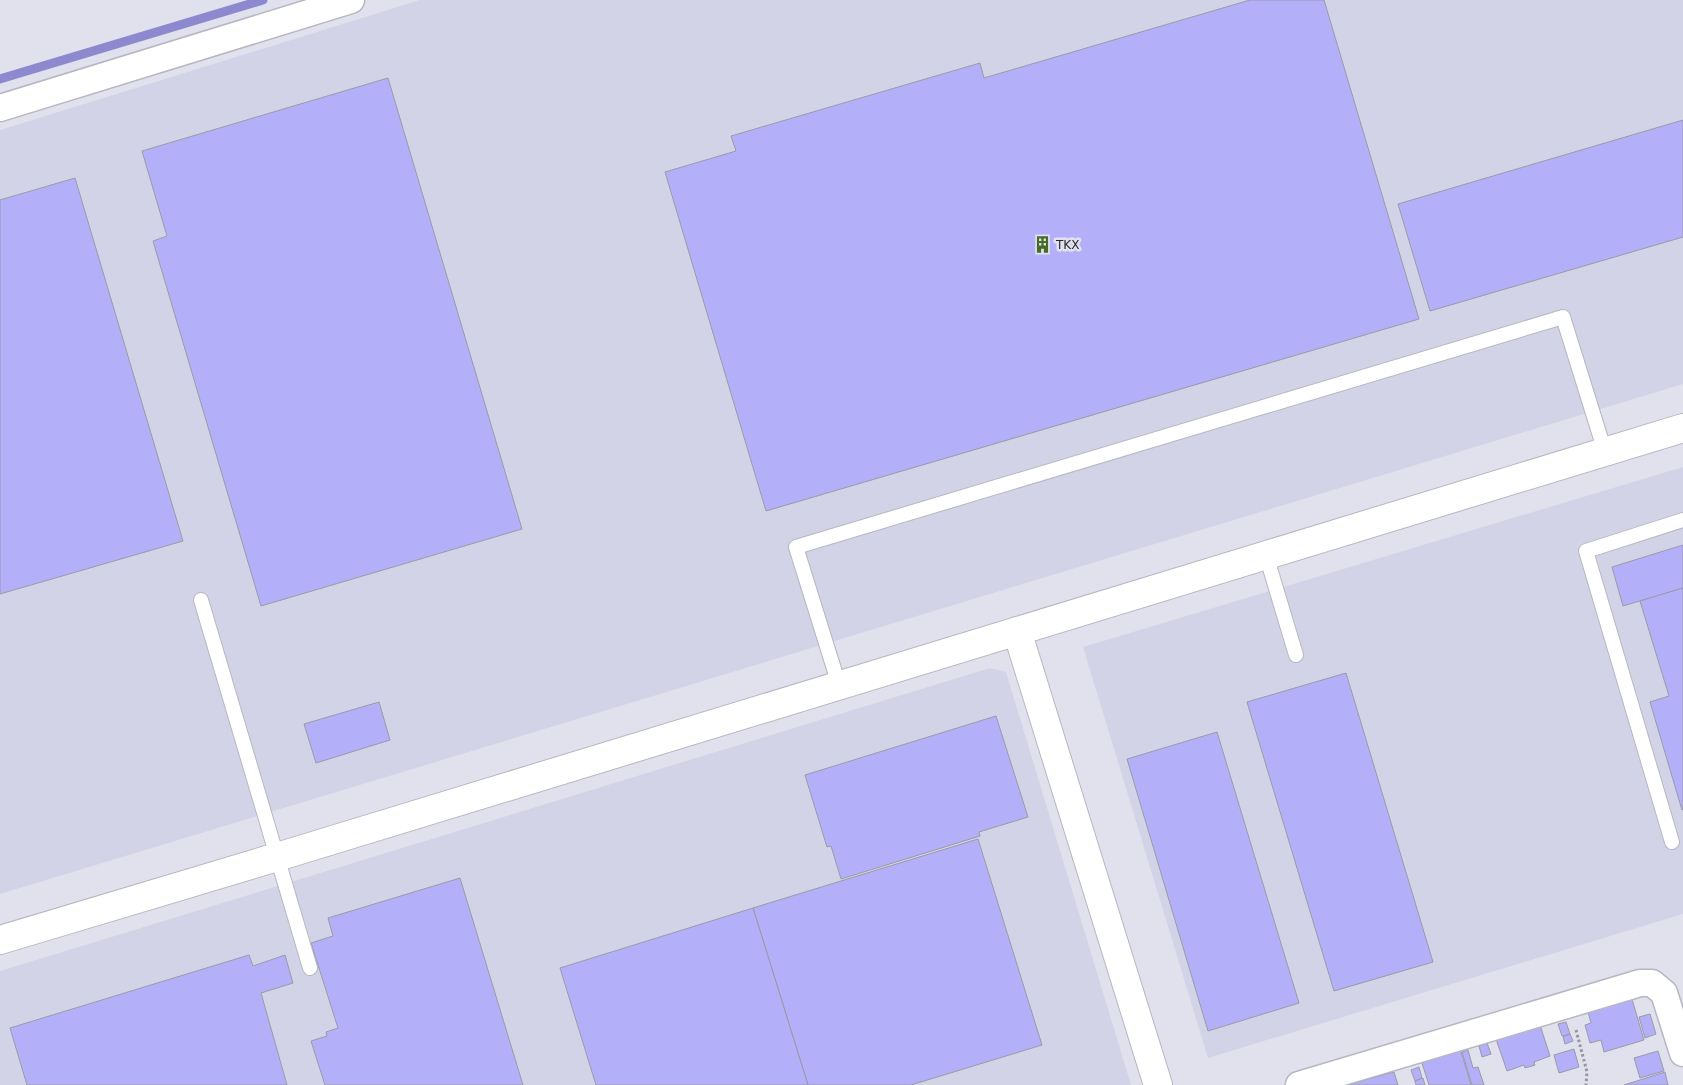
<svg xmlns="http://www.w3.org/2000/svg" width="1683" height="1085" font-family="'DejaVu Sans',sans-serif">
<rect width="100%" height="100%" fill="#e1e1ee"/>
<g fill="#d3d3e7">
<polygon points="420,0 1683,0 1683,384 0,894 0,130"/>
<polygon points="1683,467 1683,914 1208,1058 1083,647"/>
<polygon points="990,668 1006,672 1131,1085 0,1085 0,971"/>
</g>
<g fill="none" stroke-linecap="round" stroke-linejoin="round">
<polyline stroke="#8c89cf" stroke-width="9" points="0,79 263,0"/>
</g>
<g fill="#b3b0f9" stroke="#9a9aa6">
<polygon points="1250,0 1324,0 1419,319 766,511 665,172 736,151 731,136 980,63 984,78"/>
<polygon points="388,78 522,529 261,606 153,241 167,236 142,151"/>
<polygon points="1683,120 1683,237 1430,311 1398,204"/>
<polygon points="75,178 183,541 0,594 0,200"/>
<polygon points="1683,545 1683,588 1623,606 1612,567"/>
<polygon points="1683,588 1683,809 1682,810 1650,702 1669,696 1640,601"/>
<polygon points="1346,673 1433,962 1334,991 1247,702"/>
<polygon points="379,702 390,740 316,763 304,724"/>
<polygon points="996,716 1028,817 979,832 980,836 841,879 831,846 827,847 805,775"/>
<polygon points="1217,732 1299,1003 1208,1031 1127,759"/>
<polygon points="978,839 1042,1045 911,1085 808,1085 753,908"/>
<polygon points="460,878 523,1085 325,1085 311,1041 327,1036 326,1032 338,1028 311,943 333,936 328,918"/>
<polygon points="753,908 808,1085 596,1085 560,968"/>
<polygon points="249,955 253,966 285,955 293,983 261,993 287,1085 27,1085 10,1028"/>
<polygon points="1632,999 1644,1040 1604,1052 1601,1040 1590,1043 1585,1025 1591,1023 1588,1012"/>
<polygon points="1650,1014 1656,1034 1645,1038 1639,1017"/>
<polygon points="1566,1022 1570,1034 1562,1036 1558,1024"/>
<polygon points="1540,1025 1550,1056 1534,1062 1535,1065 1525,1068 1524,1065 1507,1071 1496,1039"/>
<polygon points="1570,1034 1573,1041 1565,1044 1563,1037"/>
<polygon points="1487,1043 1491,1054 1482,1057 1479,1046"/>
<polygon points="1460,1048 1471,1085 1429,1085 1421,1060"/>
<polygon points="1574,1049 1579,1067 1559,1073 1554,1055"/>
<polygon points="1468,1050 1473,1068 1478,1067 1484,1085 1472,1085 1462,1052"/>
<polygon points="1658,1051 1664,1071 1640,1078 1634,1058"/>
<polygon points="1419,1067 1422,1078 1415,1081 1411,1070"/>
<polygon points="1394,1072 1398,1085 1350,1085 1350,1084"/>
<polygon points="1665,1072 1668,1085 1624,1085"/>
<polygon points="1423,1078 1425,1085 1416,1085 1415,1081"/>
</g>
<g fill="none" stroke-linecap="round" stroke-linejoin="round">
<defs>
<g id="lane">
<polyline points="1266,555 1296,655"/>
<polyline points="201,600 310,968"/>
<polyline points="839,685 796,547 1563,317 1605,452"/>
<polyline points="1672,842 1586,551 1683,520"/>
</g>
<g id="street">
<polyline points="0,108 351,0"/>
<polyline points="1299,1085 1640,983 1652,983 1664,993 1683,1053"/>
</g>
<g id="secondary">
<polyline points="1017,631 1158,1085"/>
<polyline points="0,940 277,857 1683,428"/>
</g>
</defs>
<use href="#lane" stroke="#b7b7c3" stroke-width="16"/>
<use href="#street" stroke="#b7b7c3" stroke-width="29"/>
<use href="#secondary" stroke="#b7b7c3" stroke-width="30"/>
<polyline stroke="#94949d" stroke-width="3" stroke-dasharray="2.5 2.5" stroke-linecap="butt" points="1576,1030 1587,1072 1586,1085"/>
<use href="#lane" stroke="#fff" stroke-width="14"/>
<use href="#street" stroke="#fff" stroke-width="26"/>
<use href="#secondary" stroke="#fff" stroke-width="28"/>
</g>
<defs>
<symbol id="building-bare" viewBox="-9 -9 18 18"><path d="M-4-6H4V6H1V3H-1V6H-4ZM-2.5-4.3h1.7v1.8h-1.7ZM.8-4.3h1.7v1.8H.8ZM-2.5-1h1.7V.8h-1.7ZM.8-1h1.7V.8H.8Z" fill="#456c27" stroke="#e1e1ee" stroke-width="2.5" paint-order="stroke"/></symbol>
</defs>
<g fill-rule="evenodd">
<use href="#building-bare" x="1030" y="232" width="25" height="25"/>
</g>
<g text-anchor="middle" stroke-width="5" stroke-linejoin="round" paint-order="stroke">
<g font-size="12" fill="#28282c" stroke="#e1e1ee" text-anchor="start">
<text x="1056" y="249">TKX</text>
</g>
</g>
</svg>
